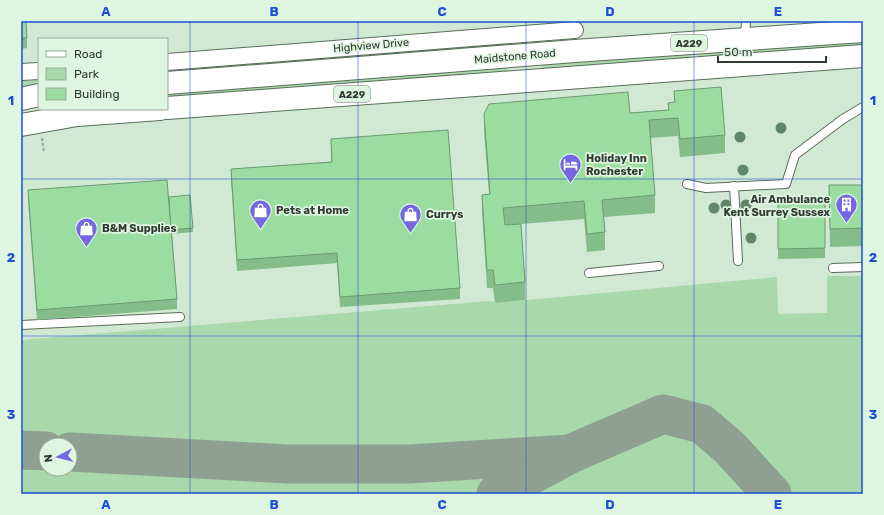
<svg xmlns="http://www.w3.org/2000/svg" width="884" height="515" font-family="Rubik,sans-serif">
<rect width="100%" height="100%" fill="#d1e9d2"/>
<g fill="#a8d8ac" fill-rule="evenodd">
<polygon points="863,38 863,48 698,58 697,51"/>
<polygon points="507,42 507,47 167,75 167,68"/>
<polygon points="690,50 691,60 542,71 541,62"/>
<polygon points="507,64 507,74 167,99 167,91"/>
<polygon points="39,77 39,87 21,90 21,78"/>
<path d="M827,276H863V494H21V340L477,302L492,301L495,303L777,277L778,314L827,313ZM46,445H70V469H46Z"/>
</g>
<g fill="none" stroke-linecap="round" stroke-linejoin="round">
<g stroke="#8ea090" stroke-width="39">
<polyline points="21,450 46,451"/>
<polyline points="70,452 288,464 409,464 570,454"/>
<polyline points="496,494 570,454 663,414 702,424 730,448 772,494"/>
</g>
<defs>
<g id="lane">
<polyline points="745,38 746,21"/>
<polyline points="687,184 706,188 786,184 795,155 843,119 863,107"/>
<polyline points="734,186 738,261"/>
<polyline points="833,268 863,267"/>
<polyline points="589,273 659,266"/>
<polyline points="21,325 180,317"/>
</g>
<g id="street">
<polyline points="167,62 575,30"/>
<polyline points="21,72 39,71"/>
</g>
<g id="primary">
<polyline points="167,83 575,51 863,31"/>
<polyline points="21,99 39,95"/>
<polyline points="167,108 863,56"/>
<polyline points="21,125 77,115 160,109"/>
</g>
</defs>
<use href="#lane" stroke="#586d5a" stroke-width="10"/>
<use href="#street" stroke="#586d5a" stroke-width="18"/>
<use href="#primary" stroke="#586d5a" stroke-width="24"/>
<polyline stroke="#9caf9d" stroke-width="2.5" stroke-dasharray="3 2" stroke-linecap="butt" points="42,138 44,153"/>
<use href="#lane" stroke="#fff" stroke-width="8"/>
<use href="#street" stroke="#fff" stroke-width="16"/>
<use href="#primary" stroke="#fff" stroke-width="22"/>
</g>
<g fill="#618768">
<circle cx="781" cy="128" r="5.5"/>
<circle cx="740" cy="137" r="5.5"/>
<circle cx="743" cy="170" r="5.5"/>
<circle cx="726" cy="205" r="5.5"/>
<circle cx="746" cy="205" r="5.5"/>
<circle cx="714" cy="208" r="5.5"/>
<circle cx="751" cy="238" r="5.5"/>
</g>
<g fill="#85bd8a">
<polygon points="21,21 27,38 27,48 21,49"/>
<polygon points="674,91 725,135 725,153 680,157 678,136 650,138 655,195 655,213 604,217 605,232 605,250 587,252 584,219 521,224 525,282 525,300 495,303 493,288 487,288 482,213 482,195 489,194 484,132 484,114 630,113 668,110 668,103 674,102"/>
<polygon points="331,139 460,288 460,299 340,307 337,263 237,271 231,180 231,169 331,162"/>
<polygon points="829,185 863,185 863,246 830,247"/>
<polygon points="28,190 169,197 193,228 193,232 172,234 177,299 177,309 37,320 28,201"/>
<polygon points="825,202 825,258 778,259 778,203"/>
</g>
<g fill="#9bdca1" stroke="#6c9a71">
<polygon points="21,21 26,21 27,38 21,38"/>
<polygon points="721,87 725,135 680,139 678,118 649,120 655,195 602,200 605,232 587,234 584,201 503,208 505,225 521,224 525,282 495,285 493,270 487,270 482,195 490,194 484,114 489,104 628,92 630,113 669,110 668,103 675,102 674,91"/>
<polygon points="448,130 460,288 340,297 337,253 237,260 231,169 332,162 331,139"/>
<polygon points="167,180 177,299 37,310 28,190"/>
<polygon points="829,185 863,185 863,228 830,229"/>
<polygon points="190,195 193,228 171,230 169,197"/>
<polygon points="825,202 825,248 778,249 778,203"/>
</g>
<path fill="none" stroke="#1d4ed8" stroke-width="1" stroke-opacity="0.55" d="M190,21V494M358,21V494M526,21V494M694,21V494M21,179H863M21,336H863"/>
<defs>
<symbol id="hotel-pin" viewBox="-11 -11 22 30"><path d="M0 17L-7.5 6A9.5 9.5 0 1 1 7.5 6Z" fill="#7567e2" stroke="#def6e0"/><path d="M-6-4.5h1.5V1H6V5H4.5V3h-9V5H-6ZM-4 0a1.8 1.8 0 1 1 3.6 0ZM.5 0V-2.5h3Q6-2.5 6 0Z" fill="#fff"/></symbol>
<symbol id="building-pin" viewBox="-11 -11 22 30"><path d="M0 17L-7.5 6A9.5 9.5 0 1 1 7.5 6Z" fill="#7567e2" stroke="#def6e0"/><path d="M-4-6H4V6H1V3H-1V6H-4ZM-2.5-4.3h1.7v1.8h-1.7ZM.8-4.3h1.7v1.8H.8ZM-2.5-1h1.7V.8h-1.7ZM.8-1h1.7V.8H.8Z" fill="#fff"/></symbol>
<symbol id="shop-pin" viewBox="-11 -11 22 30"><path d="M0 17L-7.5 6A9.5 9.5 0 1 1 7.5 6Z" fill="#7567e2" stroke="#def6e0"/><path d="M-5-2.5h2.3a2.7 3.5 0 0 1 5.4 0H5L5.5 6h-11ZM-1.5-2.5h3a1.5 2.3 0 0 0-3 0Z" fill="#fff"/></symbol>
</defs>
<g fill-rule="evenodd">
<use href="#hotel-pin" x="558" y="152" width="25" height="34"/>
<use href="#building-pin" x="834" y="192" width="25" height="34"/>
<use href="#shop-pin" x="248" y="198" width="25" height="34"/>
<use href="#shop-pin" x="398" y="202" width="25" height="34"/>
<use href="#shop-pin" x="74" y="216" width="25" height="34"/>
</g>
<g text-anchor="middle" stroke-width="3.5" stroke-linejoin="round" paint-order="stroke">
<g fill="#def6e0" stroke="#657266" stroke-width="1">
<rect x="671" y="35" width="36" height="16" rx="3"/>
<rect x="334" y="86" width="36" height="16" rx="3"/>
</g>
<g font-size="10" font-weight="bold" fill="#313a32">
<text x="689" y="47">A229</text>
<text x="352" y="98">A229</text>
</g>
<g font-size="11" fill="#313a32" stroke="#def6e0">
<text transform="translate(371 45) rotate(-5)" y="4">Highview Drive</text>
<text transform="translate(515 56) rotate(-5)" y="4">Maidstone Road</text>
</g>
<g font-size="11" font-weight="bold" fill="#313a32" stroke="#def6e0" text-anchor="start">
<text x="586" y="162">Holiday Inn<tspan x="586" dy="13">Rochester</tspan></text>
<text x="830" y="203" text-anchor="end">Air Ambulance<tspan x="830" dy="13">Kent Surrey Sussex</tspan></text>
<text x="276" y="214">Pets at Home</text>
<text x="426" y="218">Currys</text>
<text x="102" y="232">B&amp;M Supplies</text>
</g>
</g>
<rect width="884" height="515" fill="none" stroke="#def6e0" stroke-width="44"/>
<rect x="38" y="38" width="130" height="72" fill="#def6e0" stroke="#99ab9a"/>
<rect x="46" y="51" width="20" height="6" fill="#ffffff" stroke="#99ab9a"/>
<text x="74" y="58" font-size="12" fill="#313a32">Road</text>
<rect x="46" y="68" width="20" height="12" fill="#a8d8ac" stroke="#99ab9a"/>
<text x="74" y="78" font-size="12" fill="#313a32">Park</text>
<rect x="46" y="88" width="20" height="12" fill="#9bdca1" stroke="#99ab9a"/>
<text x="74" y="98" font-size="12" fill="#313a32">Building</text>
<g transform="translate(58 457) rotate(263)"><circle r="19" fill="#def6e0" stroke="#99ab9a"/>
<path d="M0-3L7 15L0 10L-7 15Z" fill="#7567e2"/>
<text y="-6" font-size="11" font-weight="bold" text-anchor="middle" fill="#313a32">N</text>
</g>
<path d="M718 56v6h108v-6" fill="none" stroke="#313a32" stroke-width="2"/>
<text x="724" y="56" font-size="12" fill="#313a32" stroke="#def6e0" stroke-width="3" paint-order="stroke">50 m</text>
<rect x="22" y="22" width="840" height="471" fill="none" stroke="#1d4ed8" stroke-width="1.5"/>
<g font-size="13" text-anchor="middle" font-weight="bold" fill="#1d4ed8">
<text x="106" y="16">A</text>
<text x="274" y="16">B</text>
<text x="442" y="16">C</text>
<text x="610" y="16">D</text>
<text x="778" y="16">E</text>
<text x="11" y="105">1</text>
<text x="873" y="105">1</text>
<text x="11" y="262">2</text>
<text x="873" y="262">2</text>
<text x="11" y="419">3</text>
<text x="873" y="419">3</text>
<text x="106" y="509">A</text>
<text x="274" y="509">B</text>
<text x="442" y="509">C</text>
<text x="610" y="509">D</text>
<text x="778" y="509">E</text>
</g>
</svg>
